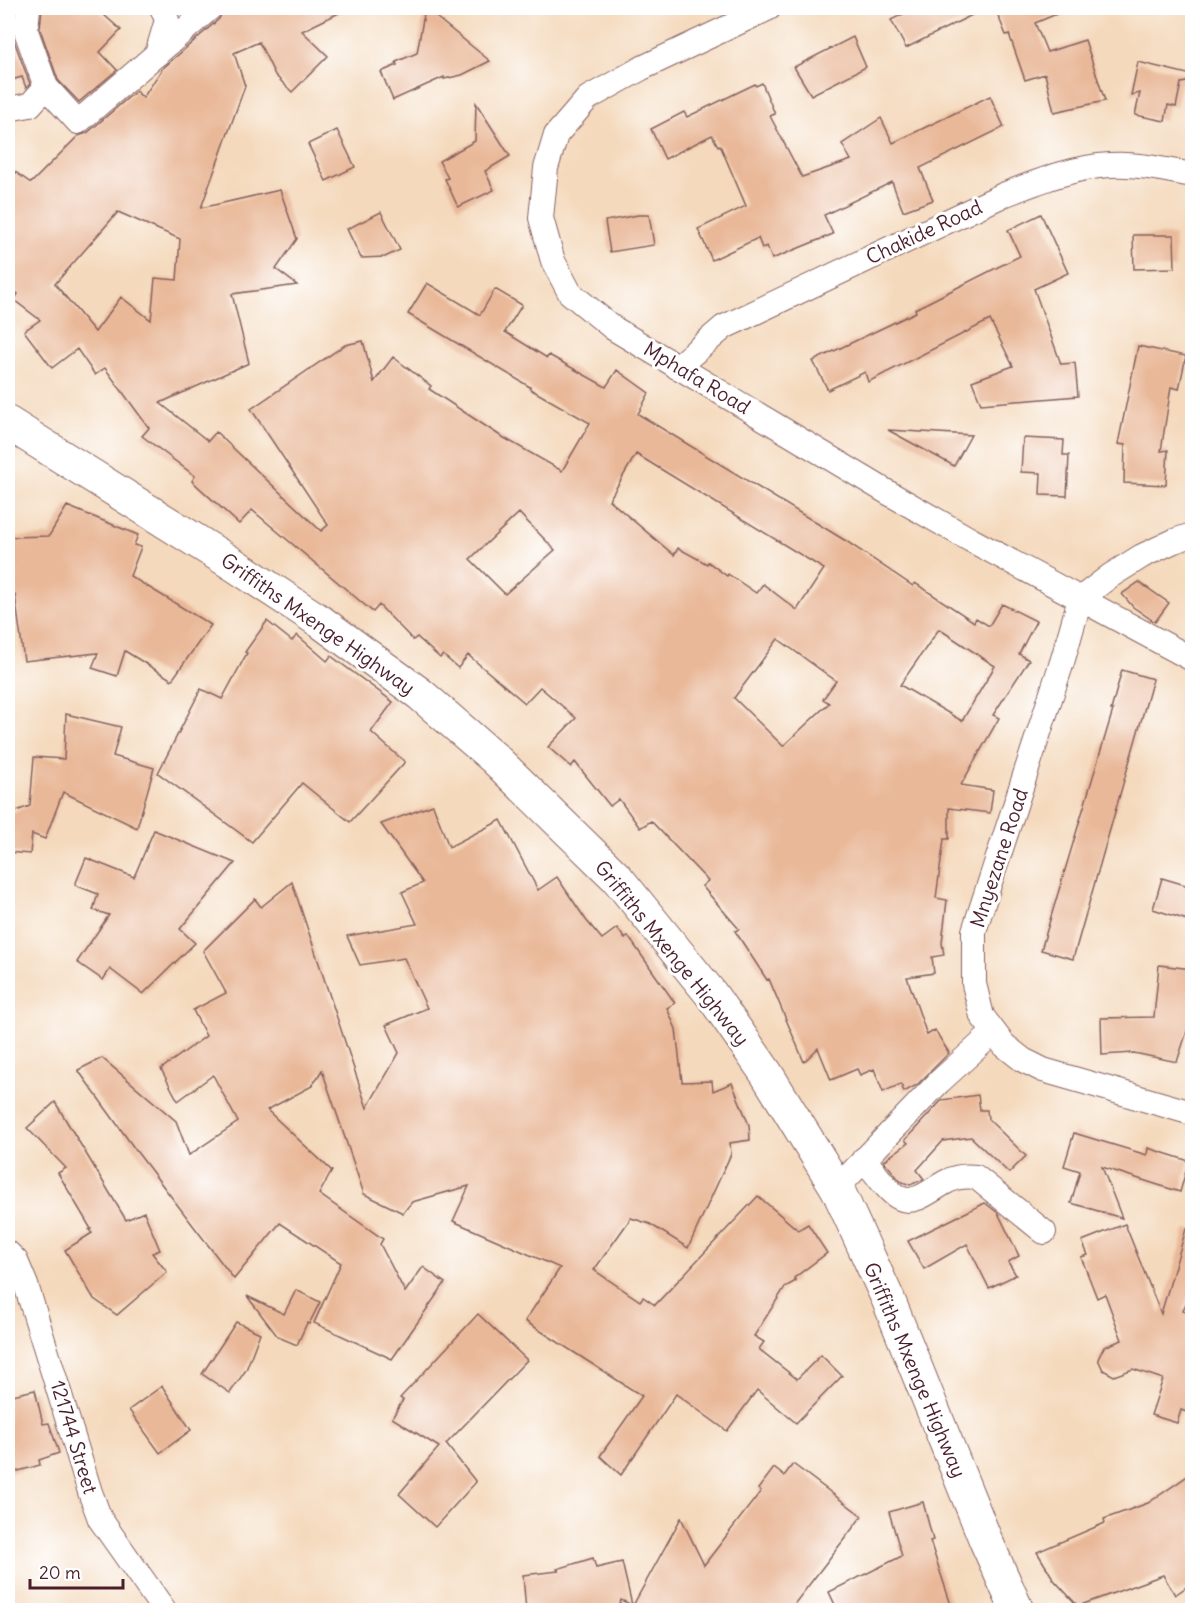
<svg xmlns="http://www.w3.org/2000/svg" width="1200" height="1618" font-family="Delius,sans-serif">
<rect width="100%" height="100%" fill="#fff"/>
<filter id="ink" filterUnits="userSpaceOnUse"><feTurbulence type="fractalNoise" baseFrequency=".0167" numOctaves="2"/><feDisplacementMap in="SourceGraphic" scale="12" xChannelSelector="R" yChannelSelector="G"/><feConvolveMatrix kernelMatrix="1 2 1 2 8 2 1 2 1" color-interpolation-filters="sRGB"/></filter>
<filter id="wash" filterUnits="userSpaceOnUse"><feTurbulence type="fractalNoise" baseFrequency=".008" numOctaves="4" result="noise"/><feDisplacementMap in="SourceGraphic" scale="24" xChannelSelector="R" yChannelSelector="G"/><feGaussianBlur stdDeviation="1.35" result="paint"/><feColorMatrix in="noise" values="0 0 0 0 0 0 0 0 0 0 0 0 0 0 0 0 0 1.4 0 .05"/><feComposite in="paint" operator="in"/></filter>
<g filter="url(#wash)">
<rect width="100%" height="100%" fill="#f4d9bc"/>
<g id="blocks">
<g fill="#e9b898" fill-rule="evenodd">
<polygon points="8,8 14,8 12,35 30,84 26,88 22,77 8,81"/>
<polygon points="42,8 96,8 121,30 100,52 117,70 79,102 58,80 40,29"/>
<path d="M224,8H349L302,31L328,56L292,92L275,75L259,42L234,53L245,86L201,208L280,190L297,239L276,269L297,285L232,294L249,363L160,403L208,441L216,432L321,531L328,525L251,409L345,345L363,341L374,382L393,357L431,386L429,389L499,435L562,471L590,423L530,389V387L408,314L427,283L480,315L495,289L522,305L505,332L547,358L549,355L606,387L617,370L649,393L638,414L846,541L913,586L915,583L974,622L976,618L989,626L1002,604L1036,621L1019,654L1029,660L993,715L999,718L961,785L993,790L990,813L949,808V839H944L936,898L947,900L942,943L944,955L932,957L934,973L907,977L927,1035L935,1030L949,1053L917,1085L904,1092L901,1084L883,1092L874,1069L860,1075L857,1069L831,1080L818,1048L804,1062L769,979L767,980L735,931L739,929L702,886L708,881L651,821L640,828L619,799L610,806L575,762L571,767L548,747L576,718L540,687L525,703L468,655L458,668L443,655L440,658L417,637L413,640L379,605L373,612L252,510L239,524L192,481L195,476L142,436L149,428L105,368L95,375L77,349L52,368L24,331L40,320L14,300L18,294L8,286V167L31,183L78,136L87,133L136,91L143,98L162,69L219,19ZM118,212L180,239L177,280L155,278L151,320L121,297L95,332L55,284ZM636,454L824,569L797,610L763,584L756,593L728,574L727,576L708,562L707,564L678,548L674,555L609,500ZM519,513L555,550L505,594L470,559ZM939,629L995,666L962,721L900,685ZM778,639L836,681L823,699L829,703L783,746L734,698Z"/>
<polygon points="425,8 490,61 462,75 444,79 444,77 393,100 381,72 397,65 396,62 417,53"/>
<polygon points="915,8 986,8 906,48 891,20"/>
<polygon points="1001,8 1071,8 1035,23 1047,52 1085,40 1105,101 1054,112 1045,74 1025,80 1009,34 1006,35 997,13 1002,11"/>
<polygon points="853,37 866,67 811,95 794,67"/>
<polygon points="1138,62 1192,75 1192,81 1181,83 1176,107 1168,105 1165,121 1135,115 1140,93 1131,95"/>
<polygon points="762,83 775,114 770,116 802,177 851,160 842,144 881,118 893,143 990,96 1004,127 920,168 933,200 903,211 892,182 824,215 833,234 772,259 767,246 762,248 758,238 712,260 698,229 746,206 720,145 718,146 712,135 665,159 651,129 684,112 687,117 755,84 756,86"/>
<polygon points="476,103 510,156 485,171 494,190 458,207 445,179 448,178 439,161 475,141"/>
<polygon points="337,130 355,167 326,181 308,144"/>
<polygon points="381,212 400,250 385,257 361,258 347,229"/>
<polygon points="1041,214 1068,273 1034,289 1061,364 1075,363 1078,396 981,404 972,381 1013,366 990,320 868,382 865,372 828,390 813,361 916,312 915,309 1020,256 1008,230"/>
<polygon points="638,215 649,215 654,245 610,252 605,221"/>
<polygon points="1133,235 1174,235 1175,268 1134,269"/>
<polygon points="1138,346 1186,356 1179,389 1171,387 1161,451 1168,450 1166,485 1124,483 1125,445 1118,444"/>
<polygon points="888,430 971,435 954,466"/>
<polygon points="1023,438 1064,440 1063,455 1069,455 1067,496 1040,495 1041,473 1021,472"/>
<polygon points="67,506 138,535 134,545 141,547 130,576 211,625 172,680 125,651 117,676 92,668 98,653 24,661 15,595 10,595 9,537 49,536"/>
<polygon points="1139,582 1169,603 1155,622 1133,607 1122,594"/>
<polygon points="267,621 292,641 297,635 327,661 331,656 393,702 371,732 405,762 350,822 302,783 252,842 158,773 201,689 222,699 247,653 245,652"/>
<polygon points="1122,670 1153,679 1073,959 1041,950 1113,710 1111,710"/>
<polygon points="66,714 121,727 113,756 154,768 137,828 63,792 45,839 32,834 30,854 8,852 8,814 30,806 34,757 64,759"/>
<polygon points="433,805 449,847 501,820 538,890 557,877 586,920 602,939 617,928 625,939 628,936 675,1003 667,1008 676,1029 682,1082 712,1081 713,1091 732,1083 749,1125 750,1140 730,1143 731,1154 688,1248 650,1224 631,1218 594,1270 640,1301 643,1297 655,1305 758,1196 798,1230 808,1224 827,1253 794,1278 796,1281 785,1287 754,1336 764,1342 759,1349 797,1379 821,1355 842,1376 796,1423 757,1390 727,1431 676,1394 621,1475 600,1456 642,1396 525,1321 560,1268 453,1221 469,1186 412,1202 403,1213 364,1194 322,1070 312,1086 267,1110 332,1171 319,1194 383,1239 380,1244 405,1292 423,1267 445,1283 392,1359 314,1323 341,1263 280,1223 234,1279 137,1152 78,1070 102,1058 176,1121 189,1155 238,1122 213,1075 178,1101 161,1069 206,1036 193,1010 226,993 203,951 255,899 261,907 292,882 367,1108 399,1053 386,1025 427,1008 404,958 360,965 347,936 417,924 402,892 423,883 381,824"/>
<polygon points="154,830 235,863 180,929 195,943 143,994 110,969 103,980 77,962 109,915 93,910 98,894 75,885 86,858 134,877"/>
<polygon points="1162,878 1192,887 1192,897 1187,920 1153,909"/>
<polygon points="1159,965 1192,969 1192,1016 1177,1062 1134,1053 1102,1055 1101,1018 1154,1017"/>
<polygon points="978,1095 980,1110 987,1110 988,1119 1026,1156 1009,1173 971,1137 943,1141 917,1170 924,1179 910,1185 900,1181 884,1161 908,1143 905,1140 942,1100"/>
<polygon points="55,1102 126,1220 144,1212 160,1250 152,1253 167,1272 117,1315 94,1299 65,1250 92,1233 89,1230 91,1229 58,1173 66,1168 27,1128"/>
<polygon points="1074,1133 1147,1155 1148,1148 1189,1161 1180,1192 1102,1167 1122,1218 1071,1203 1080,1171 1064,1166"/>
<polygon points="985,1203 998,1213 1019,1256 1008,1262 1016,1275 989,1288 967,1244 924,1269 908,1241"/>
<polygon points="1125,1224 1161,1314 1186,1229 1192,1230 1192,1291 1183,1310 1192,1315 1192,1414 1181,1410 1177,1423 1151,1415 1163,1379 1133,1369 1114,1376 1103,1370 1098,1359 1104,1347 1122,1340 1105,1294 1097,1298 1081,1257 1088,1255 1082,1241"/>
<polygon points="296,1290 320,1302 309,1324 307,1323 297,1345 278,1337 247,1296 284,1314"/>
<polygon points="478,1314 527,1360 446,1444 476,1482 435,1527 399,1494 439,1447 392,1418 403,1400 400,1398"/>
<polygon points="236,1322 260,1333 246,1370 230,1393 202,1374"/>
<polygon points="162,1386 191,1430 160,1453 129,1410"/>
<polygon points="35,1390 43,1424 49,1423 59,1453 39,1460 40,1465 8,1474 8,1396"/>
<polygon points="793,1464 862,1516 789,1611 630,1611 681,1518 704,1565 761,1491 758,1489 774,1468 784,1476"/>
<polygon points="1192,1473 1192,1583 1175,1595 1163,1575 1078,1606 1054,1580 1037,1552 1105,1523 1104,1519 1148,1503"/>
<polygon points="923,1502 933,1540 930,1541 953,1611 838,1611 829,1592 902,1556 889,1512"/>
<polygon points="593,1558 596,1568 622,1562 632,1605 621,1600 618,1611 526,1611 523,1575 559,1571 557,1569"/>
</g>
</g>
</g>
<g filter="url(#ink)">
<use href="#blocks" fill-opacity="0" stroke="#86605e" stroke-width="1.5"/>
<g fill="none" stroke-linecap="round" stroke-linejoin="round">
<defs>
<g id="street">
<polyline points="28,8 26,31 46,87"/>
<polyline points="769,8 642,68 588,98 556,135 546,168 541,218 553,261 570,293 613,328 887,492 971,540 1192,659"/>
<polyline points="157,54 167,20 162,8"/>
<polyline points="8,109 30,105 46,87 78,122 210,8"/>
<path d="M677,367L724,327L1003,195C1037,182 1073,167 1110,165C1137,163 1166,170 1192,175"/>
<polyline points="1192,535 1174,541 1142,556 1110,576 1080,599 1063,659 974,931 974,984 982,1016 1004,1045 1023,1060 1043,1070 1192,1113"/>
<path d="M864,1159C873,1169 888,1193 900,1198C916,1206 934,1187 948,1181C957,1176 966,1176 976,1177L1044,1232"/>
<polyline points="837,1188 939,1082 994,1032"/>
<polyline points="8,1253 16,1261 26,1285 90,1492 100,1519 164,1610"/>
</g>
<polyline id="secondary" points="8,423 233,564 321,622 420,694 494,758 617,878 711,994 766,1073 837,1188 888,1299 986,1541 1017,1610"/>
</defs>
<use href="#street" stroke="#86605e" stroke-width="26"/>
<use href="#secondary" stroke="#86605e" stroke-width="35"/>
<use href="#street" stroke="#fff" stroke-width="24"/>
<use href="#secondary" stroke="#fff" stroke-width="33"/>
</g>
</g>
<g text-anchor="middle" stroke-width="6" stroke-linejoin="round" paint-order="stroke">
<g font-size="20" fill="#4a1f2b" stroke="#fff">
<text transform="translate(924 232) rotate(-25)" y="7">Chakide Road</text>
<text transform="translate(697 378) rotate(31)" y="7">Mphafa Road</text>
<text transform="translate(318 624) rotate(35)" y="7">Griffiths Mxenge Highway</text>
<text transform="translate(999 858) rotate(-72)" y="7">Mnyezane Road</text>
<text transform="translate(672 953) rotate(51)" y="7">Griffiths Mxenge Highway</text>
<text transform="translate(915 1370) rotate(67)" y="7">Griffiths Mxenge Highway</text>
<text transform="translate(74 1437) rotate(73)" y="7">121744 Street</text>
</g>
</g>
<rect width="1200" height="1618" fill="none" stroke="#fff" stroke-width="30"/>
<path d="M30 1579v9h93v-9" fill="none" stroke="#4a1f2b" stroke-width="3"/>
<text x="39" y="1579" font-size="18" fill="#4a1f2b" stroke="#ffffff" stroke-width="4.5" paint-order="stroke">20 m</text>
</svg>
